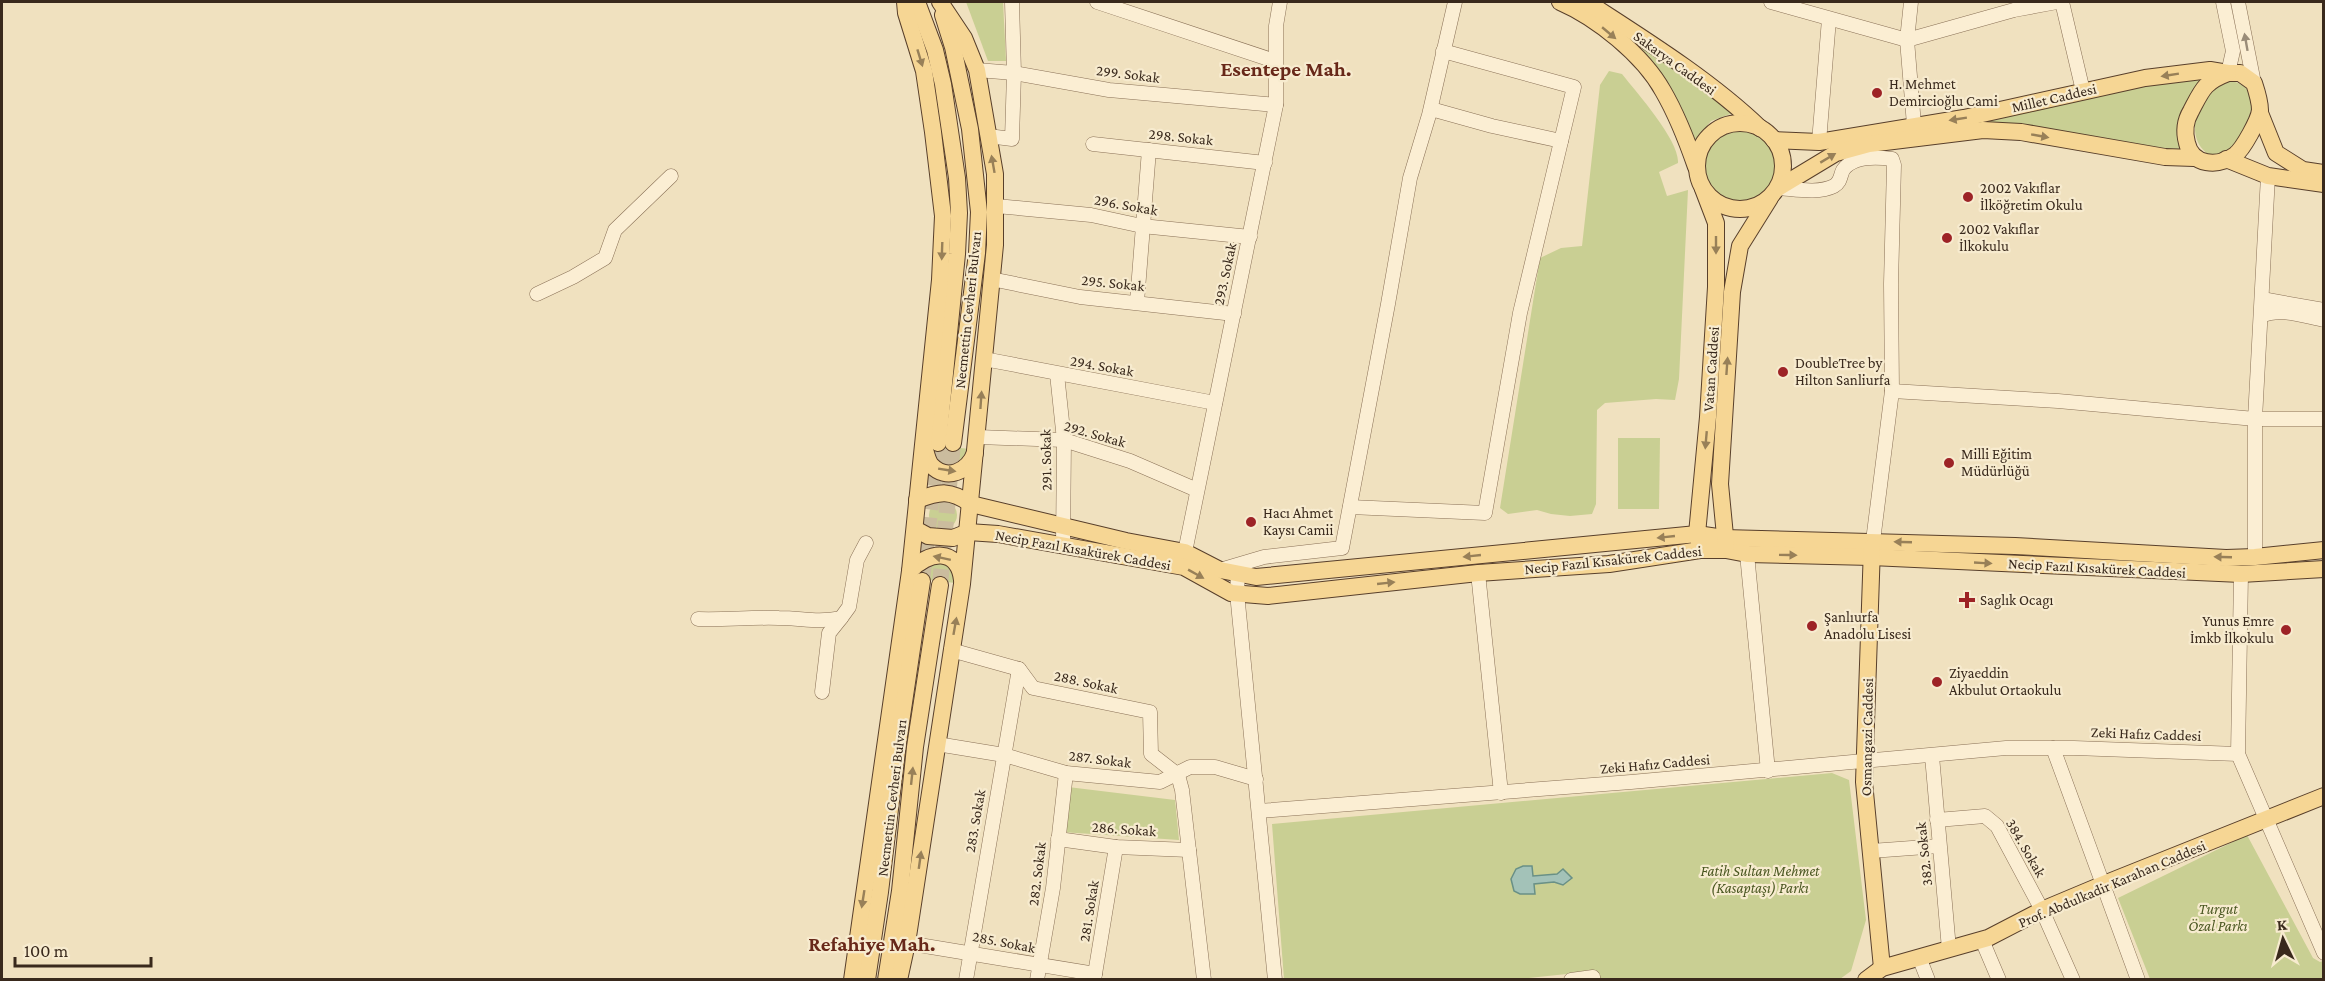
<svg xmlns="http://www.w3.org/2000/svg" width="2325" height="981" font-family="'Crimson Pro',serif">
<rect width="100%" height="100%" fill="#f0e1bf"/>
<g fill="#c9cf93">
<polygon points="966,2 1003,2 1006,61 988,61"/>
<polygon points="1615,27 1687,76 1733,113 1711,121 1693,143"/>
<path d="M1609,71L1622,74C1637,93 1680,141 1678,163L1659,172L1667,196L1688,190L1679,379L1675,400L1656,399L1605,403L1597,410L1596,504L1592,514L1570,516L1551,514L1537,510L1508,514L1500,508L1540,258L1561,248L1582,246L1600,85Z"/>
<polygon points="2203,76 2186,153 1972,124 2170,81"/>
<path d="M2232,81C2259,88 2254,108 2244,129C2240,138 2237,146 2229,152C2224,155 2217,155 2211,156C2178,136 2202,85 2232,81Z"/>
<circle cx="1740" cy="167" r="36"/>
<polygon points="1618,438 1660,438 1659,509 1618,509"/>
<polygon points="931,445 970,449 966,459 948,468 934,460"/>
<circle cx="943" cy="515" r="14"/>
<polygon points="936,561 951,567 955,583 916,578 921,568"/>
<polygon points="1832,773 1849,780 1866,920 1851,971 1840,979 1596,980 1595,971 1509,980 1284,979 1272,824"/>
<polygon points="1068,787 1175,800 1179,840 1062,832"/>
<polygon points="2247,835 2313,958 2320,962 2323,961 2323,979 2150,979 2118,898"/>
</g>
<polygon fill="#a3c2b8" stroke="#699086" stroke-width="1.5" points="1523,866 1532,866 1533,876 1557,874 1563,869 1572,878 1563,885 1554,882 1534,884 1535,894 1520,894 1514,891 1511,879 1516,869"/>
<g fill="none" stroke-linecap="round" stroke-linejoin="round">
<g stroke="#cbbc9e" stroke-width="16" stroke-dasharray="16 8" stroke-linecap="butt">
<polyline points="922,581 938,443"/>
<polyline points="940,585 953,443"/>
</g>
<defs>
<g id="minor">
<polyline points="1097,2 1275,61"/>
<polyline points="1771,2 1907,40 2014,10 2057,2"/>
<polyline points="1911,2 1907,40 1915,137"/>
<polyline points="2062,2 2083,91"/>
<polyline points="2223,2 2233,51 2228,73"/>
<polyline points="2238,2 2254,83"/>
<polyline points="977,70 1014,73 1109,90 1276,105"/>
<polyline points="1431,109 1492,126 1561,141"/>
<polyline points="988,136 1012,139 1014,73 1012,2"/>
<polyline points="1819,142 1829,19"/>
<polyline points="1093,144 1265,163"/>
<path d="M1778,188C1795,189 1818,194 1834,186C1841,182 1840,176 1843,170C1853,156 1877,157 1892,159L1894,165L1891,284L1892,391L1873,541"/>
<polyline points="996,206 1091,215 1142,226 1250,237"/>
<polyline points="991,279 1080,297 1234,314"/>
<polyline points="537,294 573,277 605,258 615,230 671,176"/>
<polyline points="2262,299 2324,310"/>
<polyline points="1137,302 1149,150"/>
<path d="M2261,316C2280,307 2303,316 2324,320"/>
<polyline points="984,359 1215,403"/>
<polyline points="1057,374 1064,440 1063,545"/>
<polyline points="1892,391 2058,401 2255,419 2324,419"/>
<polyline points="978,437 1064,440 1130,461 1197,490"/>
<polyline points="1350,507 1485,513 1520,313 1574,87 1443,51"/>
<polyline points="1185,552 1276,105 1276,26 1280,2"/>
<polyline points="1747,554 1768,771"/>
<polyline points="2255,557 2255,419 2268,176"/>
<polyline points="1220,570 1264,557 1342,548 1388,304 1410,178 1429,115 1455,2"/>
<polyline points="1238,573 1237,593 1275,980"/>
<polyline points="1478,573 1501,793"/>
<polyline points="2241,574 2238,754 2324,953"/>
<path d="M698,619C725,620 752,617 779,618C804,618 815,623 841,618L849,607L857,560L866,543"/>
<polyline points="951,650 1019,669 1033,688 1150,712 1151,754 1178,775 1182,790 1204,980"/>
<polyline points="822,692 829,633 841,618"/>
<polyline points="937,744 1004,755 1066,773 1160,782 1190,767 1215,767 1256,779"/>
<polyline points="2053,748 2138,980"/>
<polyline points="1932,756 1949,949"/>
<polyline points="1259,811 1631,782 2006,748 2074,748 2238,754"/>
<polyline points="1937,820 1985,816 1997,826 2042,910 2073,980"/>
<polyline points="1058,839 1116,847 1189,850"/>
<polyline points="1871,851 1939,846"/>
<polyline points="1982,940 1999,980"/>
<polyline points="907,943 1095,974"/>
<polyline points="1919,957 1928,980"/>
<polyline points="966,980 1019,669"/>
<polyline points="1037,980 1053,888 1066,773"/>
<polyline points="1094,980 1116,847"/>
<polyline points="1571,980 1593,977 1593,980"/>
</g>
<g id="major">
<polyline points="917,2 935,50 943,84 957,178 959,213 957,254 938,443"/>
<path d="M1560,2C1597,18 1643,55 1663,91C1677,115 1687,141 1696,167"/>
<path d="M1587,2C1644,39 1710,80 1760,128"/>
<polyline points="943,15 953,47 970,129 979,212 977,253 953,443"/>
<path d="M2228,73H2240L2254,83C2257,92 2260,101 2260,110C2259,120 2243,149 2235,155C2218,167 2192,166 2187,143C2184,132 2185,121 2191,111C2202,90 2204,82 2228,73Z"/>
<polyline points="2260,113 2276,153 2303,170 2323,173"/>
<circle cx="1740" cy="166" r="43"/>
<polyline points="1774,140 1819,142 1964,118 2145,78 2210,70 2228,73"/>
<polyline points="2226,159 2268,176 2324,184"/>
<polyline points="1778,188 1836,153 1869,144 1983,130 2021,132 2165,157 2194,158"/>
<path d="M924,446C926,452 927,460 931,465C947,482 968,471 975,453"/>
<path d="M917,500C941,491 950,490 971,504L1126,541L1185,552L1220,570L1256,577L1697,534L1724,538L2015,546L2226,558L2255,557L2324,550"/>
<polyline points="915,529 928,536 953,538 968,532 998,534 1184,567 1231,593 1268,596 1478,573 1609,564 1700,550 1726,550 1747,554 1871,557 2241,574 2324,569"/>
<polyline points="1699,542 1697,534 1708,417 1716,287 1716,223 1703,189"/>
<polyline points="1726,546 1720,484 1732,292 1740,246 1770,198"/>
<polyline points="1872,547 1864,782 1882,968"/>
<path d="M910,571C928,551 958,547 962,580"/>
<polyline points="852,980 910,571 940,280 943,216 933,132 924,71 906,13 905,2"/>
<polyline points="867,980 880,892 898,743 922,581"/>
<polyline points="886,980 900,891 915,747 940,585"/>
<polyline points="899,980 907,943 962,584 995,245 995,174 977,70 964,38 940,2"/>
<polyline points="1866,980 1882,968 1988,938 2042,910 2104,884 2324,796"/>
</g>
</defs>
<use href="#minor" stroke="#8a7157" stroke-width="15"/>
<use href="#major" stroke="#583f2b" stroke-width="18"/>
<use href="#minor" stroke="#fbeed3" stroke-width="14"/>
<use href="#major" stroke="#f6d694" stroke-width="16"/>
</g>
<defs><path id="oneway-solid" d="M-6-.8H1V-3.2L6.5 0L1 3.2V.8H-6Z" transform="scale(1.5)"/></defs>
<g fill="#988058">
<use href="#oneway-solid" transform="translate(1609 33) rotate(40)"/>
<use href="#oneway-solid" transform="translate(920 58) rotate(73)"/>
<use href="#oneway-solid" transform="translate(2170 75) rotate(171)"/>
<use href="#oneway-solid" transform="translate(1958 119) rotate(171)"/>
<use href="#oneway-solid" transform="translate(2040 136) rotate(10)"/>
<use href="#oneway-solid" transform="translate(1828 158) rotate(-31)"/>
<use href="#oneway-solid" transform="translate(993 164) rotate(-100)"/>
<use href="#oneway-solid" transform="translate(1716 245) rotate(90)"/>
<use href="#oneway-solid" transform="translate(942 251) rotate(92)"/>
<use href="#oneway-solid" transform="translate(1727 366) rotate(-86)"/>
<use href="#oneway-solid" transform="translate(981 400) rotate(-86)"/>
<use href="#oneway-solid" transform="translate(1706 440) rotate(95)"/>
<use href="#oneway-solid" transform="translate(947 470) rotate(9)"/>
<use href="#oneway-solid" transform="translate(1666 537) rotate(174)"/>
<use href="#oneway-solid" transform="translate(1903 542) rotate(-178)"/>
<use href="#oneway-solid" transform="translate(1788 555) rotate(1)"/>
<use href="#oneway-solid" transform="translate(1472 556) rotate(174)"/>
<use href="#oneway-solid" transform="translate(2223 557) rotate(-178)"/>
<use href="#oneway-solid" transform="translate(942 558) rotate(-168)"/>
<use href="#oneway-solid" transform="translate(1983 563) rotate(3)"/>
<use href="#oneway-solid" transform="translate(1196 574) rotate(29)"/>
<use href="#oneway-solid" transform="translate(1386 583) rotate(-6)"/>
<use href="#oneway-solid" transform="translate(955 626) rotate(-80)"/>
<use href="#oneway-solid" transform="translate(912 776) rotate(-84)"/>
<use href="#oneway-solid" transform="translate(920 860) rotate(-82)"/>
<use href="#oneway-solid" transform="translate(863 899) rotate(99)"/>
</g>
<use fill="#9a8c78" href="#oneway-solid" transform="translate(2246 42) rotate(-100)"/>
<g fill="#9d2326" stroke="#f7ebcf" stroke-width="2">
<circle cx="1877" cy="93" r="6"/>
<circle cx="1968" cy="197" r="6"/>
<circle cx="1947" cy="238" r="6"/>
<circle cx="1783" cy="372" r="6"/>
<circle cx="1949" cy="463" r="6"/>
<circle cx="1251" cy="522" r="6"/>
<path d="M1964 591h6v6h6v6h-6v6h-6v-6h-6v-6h6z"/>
<circle cx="1812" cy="626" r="6"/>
<circle cx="2286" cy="630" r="6"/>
<circle cx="1937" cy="682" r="6"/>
</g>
<g text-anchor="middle" stroke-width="4.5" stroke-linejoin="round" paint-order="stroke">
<g font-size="15" fill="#39291c" stroke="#f7ebcf">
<text transform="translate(1675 63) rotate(36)" y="5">Sakarya Caddesi</text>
<text transform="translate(1128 74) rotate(7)" y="5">299. Sokak</text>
<text transform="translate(2054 98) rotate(-13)" y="5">Millet Caddesi</text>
<text transform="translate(1181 137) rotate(6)" y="5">298. Sokak</text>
<text transform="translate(1126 205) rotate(10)" y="5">296. Sokak</text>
<text transform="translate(1225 274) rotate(-78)" y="5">293. Sokak</text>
<text transform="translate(1113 283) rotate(6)" y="5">295. Sokak</text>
<text transform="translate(968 310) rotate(-84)" y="5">Necmettin Cevheri Bulvarı</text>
<text transform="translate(1102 366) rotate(10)" y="5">294. Sokak</text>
<text transform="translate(1711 369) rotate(-86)" y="5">Vatan Caddesi</text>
<text transform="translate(1095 434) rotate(16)" y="5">292. Sokak</text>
<text transform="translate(1046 460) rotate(-91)" y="5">291. Sokak</text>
<text transform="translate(1083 550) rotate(10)" y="5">Necip Fazıl Kısakürek Caddesi</text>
<text transform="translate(1613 560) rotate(-6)" y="5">Necip Fazıl Kısakürek Caddesi</text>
<text transform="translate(2097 568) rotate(3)" y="5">Necip Fazıl Kısakürek Caddesi</text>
<text transform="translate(1086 682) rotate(12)" y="5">288. Sokak</text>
<text transform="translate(2146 734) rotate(2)" y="5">Zeki Hafız Caddesi</text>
<text transform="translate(1867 737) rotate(-89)" y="5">Osmangazi Caddesi</text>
<text transform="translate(1100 759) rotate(7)" y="5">287. Sokak</text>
<text transform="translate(1655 764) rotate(-5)" y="5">Zeki Hafız Caddesi</text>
<text transform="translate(892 798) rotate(-83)" y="5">Necmettin Cevheri Bulvarı</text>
<text transform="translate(975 821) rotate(-80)" y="5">283. Sokak</text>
<text transform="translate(1124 829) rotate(4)" y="5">286. Sokak</text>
<text transform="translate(2026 848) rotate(60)" y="5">384. Sokak</text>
<text transform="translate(1924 854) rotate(-96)" y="5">382. Sokak</text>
<text transform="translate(1037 874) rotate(-83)" y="5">282. Sokak</text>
<text transform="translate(2112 884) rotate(-23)" y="5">Prof. Abdulkadir Karahan Caddesi</text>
<text transform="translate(1089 911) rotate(-81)" y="5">281. Sokak</text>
<text transform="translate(1004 942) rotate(11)" y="5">285. Sokak</text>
</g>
<g font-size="15" fill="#39291c" stroke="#f7ebcf" text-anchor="start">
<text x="1889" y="89">H. Mehmet<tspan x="1889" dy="17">Demircioğlu Cami</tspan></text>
<text x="1980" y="193">2002 Vakıflar<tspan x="1980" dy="17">İlköğretim Okulu</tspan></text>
<text x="1959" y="234">2002 Vakıflar<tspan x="1959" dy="17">İlkokulu</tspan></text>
<text x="1795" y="368">DoubleTree by<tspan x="1795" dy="17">Hilton Sanliurfa</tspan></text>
<text x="1961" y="459">Milli Eğitim<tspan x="1961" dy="17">Müdürlüğü</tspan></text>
<text x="1263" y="518">Hacı Ahmet<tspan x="1263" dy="17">Kaysı Camii</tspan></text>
<text x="1980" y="605">Saglık Ocagı</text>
<text x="1824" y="622">Şanlıurfa<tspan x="1824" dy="17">Anadolu Lisesi</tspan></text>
<text x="2274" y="626" text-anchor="end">Yunus Emre<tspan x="2274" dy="17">İmkb İlkokulu</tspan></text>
<text x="1949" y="678">Ziyaeddin<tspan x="1949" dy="17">Akbulut Ortaokulu</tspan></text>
</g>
<g font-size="15" font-style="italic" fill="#4a5721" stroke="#f7ebcf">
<text x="1760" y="876">Fatih Sultan Mehmet<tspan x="1760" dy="17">(Kasaptaşı) Parkı</tspan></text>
<text x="2218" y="914">Turgut<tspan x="2218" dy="17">Özal Parkı</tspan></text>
</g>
<g font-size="21" font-weight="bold" fill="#682819" stroke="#f7ebcf">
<text x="1286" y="76">Esentepe Mah.</text>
<text x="872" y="951">Refahiye Mah.</text>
</g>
</g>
<rect width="2325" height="981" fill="none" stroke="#39291c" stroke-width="6"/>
<g transform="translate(2283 939) rotate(355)" stroke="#f7ebcf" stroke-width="4.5" paint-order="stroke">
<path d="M0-4.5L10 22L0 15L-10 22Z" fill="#39291c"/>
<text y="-9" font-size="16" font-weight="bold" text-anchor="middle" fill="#39291c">K</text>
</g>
<path d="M15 957v9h136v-9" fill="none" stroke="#39291c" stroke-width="3"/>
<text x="24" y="957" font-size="18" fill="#39291c" stroke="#f7ebcf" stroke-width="4.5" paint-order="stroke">100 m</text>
</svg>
